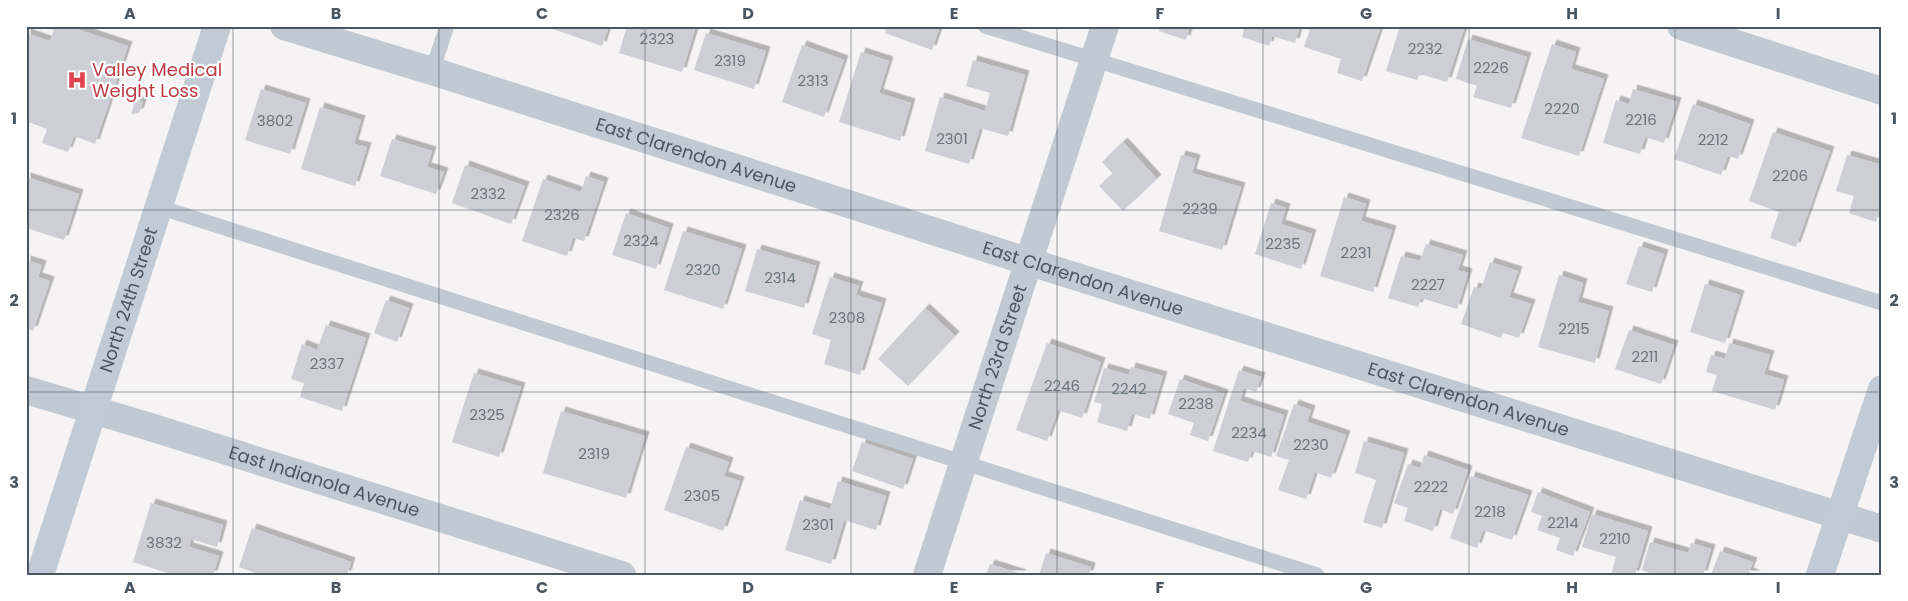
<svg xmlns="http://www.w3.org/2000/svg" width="1908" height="601" font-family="Poppins,sans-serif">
<defs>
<filter id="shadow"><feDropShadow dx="4.5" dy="-4.5" stdDeviation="0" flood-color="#0004"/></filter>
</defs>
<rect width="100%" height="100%" fill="#f5f3f3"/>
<g fill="#cdcfd5" filter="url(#shadow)">
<polygon points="55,26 68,26 128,46 95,144 74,136 68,152 42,143 47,129 26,121 26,33 50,41"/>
<polygon points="544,26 609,26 602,46"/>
<polygon points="627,26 696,26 682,72 619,53"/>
<polygon points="887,26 940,26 932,50 885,33"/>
<polygon points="1161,26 1190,26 1186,40 1159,31"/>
<polygon points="1245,26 1300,26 1295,43 1272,36 1269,46 1242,37"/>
<polygon points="1311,26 1381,26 1362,81 1337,73 1341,59 1304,47"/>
<polygon points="1400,26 1465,26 1447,82 1420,74 1417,80 1386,71"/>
<polygon points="706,33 766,51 754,89 694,70"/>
<polygon points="1468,39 1527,57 1511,108 1473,97 1477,86 1456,79"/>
<polygon points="1552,44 1576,52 1571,69 1604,79 1579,156 1521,138"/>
<polygon points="802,45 844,60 824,117 782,102"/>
<polygon points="861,52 889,61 879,93 911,103 900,141 839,122"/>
<polygon points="973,60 1025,75 1008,136 980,128 969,164 925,151 940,97 985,111 990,93 966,86"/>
<polygon points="261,89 306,103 290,154 245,140"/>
<polygon points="1633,89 1677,102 1664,143 1645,137 1640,154 1603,143 1616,100 1629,104"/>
<polygon points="136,100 143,102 139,113 131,114"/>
<polygon points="1693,104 1750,124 1738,159 1728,156 1721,175 1674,159"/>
<polygon points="320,107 361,120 354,144 367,147 355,186 301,169"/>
<polygon points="1773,132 1830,151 1796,247 1770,238 1779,212 1749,201"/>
<polygon points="392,139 432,151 427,167 444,172 436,194 380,176"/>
<polygon points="1123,142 1157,179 1123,211 1099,186 1113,174 1102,162"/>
<polygon points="1181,155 1196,159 1192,173 1241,187 1222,250 1159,231"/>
<polygon points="1847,155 1882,165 1882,203 1876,222 1849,213 1854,196 1836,191"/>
<polygon points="465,165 525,186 511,224 452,203"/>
<polygon points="586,176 604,182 584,241 573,238 567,256 522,241 543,179 581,192"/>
<polygon points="26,177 79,194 64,240 26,228"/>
<polygon points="1344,197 1366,204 1361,221 1392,230 1373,292 1320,276"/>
<polygon points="1271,203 1286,208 1281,224 1312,234 1301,269 1255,254"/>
<polygon points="626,213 669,228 656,269 612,255"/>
<polygon points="683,231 742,249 723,309 664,290"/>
<polygon points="1426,244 1463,255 1458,270 1468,273 1457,309 1421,298 1418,307 1388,298 1401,256 1420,261"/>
<polygon points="1639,246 1664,254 1652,292 1626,284"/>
<polygon points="757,249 816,266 804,308 745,291"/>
<polygon points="26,260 42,265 38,277 50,281 33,331 26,328"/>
<polygon points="1490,262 1518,271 1509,297 1531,304 1519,338 1503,333 1501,338 1461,324 1474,287 1481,289"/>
<polygon points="1559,275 1583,283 1578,302 1609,311 1595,363 1538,347"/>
<polygon points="830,277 859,286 856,295 882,303 860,375 824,364 831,340 812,334"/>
<polygon points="1705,284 1740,295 1725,343 1690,332"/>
<polygon points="386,300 409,308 397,342 374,333"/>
<polygon points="925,308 955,336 908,386 878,359"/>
<polygon points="326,325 366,338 342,411 300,397 304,383 291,379 302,344 317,350"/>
<polygon points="1629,330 1674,345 1661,384 1615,369"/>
<polygon points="1047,343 1101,362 1082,418 1058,410 1047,441 1016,430"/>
<polygon points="1729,343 1770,355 1764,374 1784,380 1775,410 1712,391 1717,375 1706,372 1711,355 1725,359"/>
<polygon points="1131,367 1163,376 1150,419 1132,414 1127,431 1097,422 1102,404 1094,402 1104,368 1129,375"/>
<polygon points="1239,370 1261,377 1256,392 1244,388 1240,401 1284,415 1271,457 1252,451 1248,462 1213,451"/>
<polygon points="474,373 521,387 499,457 452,442"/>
<polygon points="1180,379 1224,394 1208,441 1190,435 1194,423 1168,414"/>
<polygon points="1294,404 1311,410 1307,422 1346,435 1331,478 1315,472 1306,499 1278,490 1289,460 1276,456"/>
<polygon points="561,411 645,436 626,498 543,473"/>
<polygon points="1364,441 1404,453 1382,528 1363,522 1376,480 1355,473"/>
<polygon points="862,442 913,459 903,489 852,471"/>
<polygon points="686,447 729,462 724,476 740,481 723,531 664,510"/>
<polygon points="1424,455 1468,470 1453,514 1440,509 1433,531 1404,521 1408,508 1394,503 1408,464 1420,468"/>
<polygon points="1471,476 1528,495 1512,540 1483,530 1477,548 1450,538"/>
<polygon points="838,481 886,496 876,530 844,520 831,564 785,550 800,500 830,509"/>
<polygon points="1538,492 1590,512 1573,556 1556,550 1560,538 1537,530 1542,516 1531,512"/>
<polygon points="151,503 223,525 217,547 191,539 189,547 219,556 213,575 174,575 133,562"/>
<polygon points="1592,514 1648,531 1635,575 1611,575 1616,557 1582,547"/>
<polygon points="252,528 351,562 347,575 261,575 239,567"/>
<polygon points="1650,542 1688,553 1691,543 1711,549 1703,575 1655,575 1642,570"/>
<polygon points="1720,551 1753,562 1749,572 1756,575 1711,575"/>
<polygon points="1046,553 1091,567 1089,575 1039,575"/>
<polygon points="990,564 1022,574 1022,575 986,575"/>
</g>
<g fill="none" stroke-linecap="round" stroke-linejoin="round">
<g stroke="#c1cad2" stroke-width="15">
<polyline points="985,26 1882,303"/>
<polyline points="432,71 447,26"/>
<polyline points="159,207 1317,575"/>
</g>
<g stroke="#c1cad2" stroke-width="28">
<path id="s1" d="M284,26L432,71L1055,270L1882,529"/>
<polyline points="1681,26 1882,91"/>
<path id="s2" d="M26,390L147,426L622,575"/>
<path id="s3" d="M927,575L1105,26"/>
</g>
<g stroke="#c1cbd6" stroke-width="28">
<path id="s4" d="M40,575L217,26"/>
<polyline points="1820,575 1882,389"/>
</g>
</g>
<path fill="none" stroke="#4a5661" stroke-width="1" stroke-opacity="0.55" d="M233,26V575M439,26V575M645,26V575M851,26V575M1057,26V575M1263,26V575M1469,26V575M1675,26V575M26,210H1882M26,392H1882"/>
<defs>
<symbol id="hospital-bare" viewBox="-9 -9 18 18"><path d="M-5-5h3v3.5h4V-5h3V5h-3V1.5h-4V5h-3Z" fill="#e0444e" stroke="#fff" stroke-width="2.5" paint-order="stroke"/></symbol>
</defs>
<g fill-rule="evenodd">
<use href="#hospital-bare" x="63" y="66" width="28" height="28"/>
</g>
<g text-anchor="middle" stroke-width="4.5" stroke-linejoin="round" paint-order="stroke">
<g font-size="15" fill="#6b747e">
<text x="657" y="44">2323</text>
<text x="1425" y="54">2232</text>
<text x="730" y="66">2319</text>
<text x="1491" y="73">2226</text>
<text x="813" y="86">2313</text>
<text x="1562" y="114">2220</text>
<text x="1641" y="125">2216</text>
<text x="275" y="126">3802</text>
<text x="952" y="144">2301</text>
<text x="1713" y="145">2212</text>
<text x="1790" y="181">2206</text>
<text x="488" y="199">2332</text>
<text x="1200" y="214">2239</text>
<text x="562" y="220">2326</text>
<text x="641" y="246">2324</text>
<text x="1283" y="249">2235</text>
<text x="1356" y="258">2231</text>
<text x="703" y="275">2320</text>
<text x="780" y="283">2314</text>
<text x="1428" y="290">2227</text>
<text x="847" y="323">2308</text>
<text x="1574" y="334">2215</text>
<text x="1645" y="362">2211</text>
<text x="327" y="369">2337</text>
<text x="1062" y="391">2246</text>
<text x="1129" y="394">2242</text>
<text x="1196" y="409">2238</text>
<text x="487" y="420">2325</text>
<text x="1249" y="438">2234</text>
<text x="1311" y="450">2230</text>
<text x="594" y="459">2319</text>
<text x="1431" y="492">2222</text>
<text x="702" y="501">2305</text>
<text x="1490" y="517">2218</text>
<text x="1563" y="528">2214</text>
<text x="818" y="530">2301</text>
<text x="1615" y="544">2210</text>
<text x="164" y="548">3832</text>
</g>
<g font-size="18" fill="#be3a42" stroke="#fff" text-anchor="start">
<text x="92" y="76">Valley Medical<tspan x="92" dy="21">Weight Loss</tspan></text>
</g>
<g font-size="18" fill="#4a5661" stroke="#fff">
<text dy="6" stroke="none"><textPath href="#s1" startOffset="432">East Clarendon Avenue</textPath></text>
<text dy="6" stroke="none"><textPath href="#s1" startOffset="838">East Clarendon Avenue</textPath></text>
<text dy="6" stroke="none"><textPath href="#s4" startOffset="289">North 24th Street</textPath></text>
<text dy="6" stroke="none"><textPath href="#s3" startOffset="229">North 23rd Street</textPath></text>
<text dy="6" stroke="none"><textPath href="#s1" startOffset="1242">East Clarendon Avenue</textPath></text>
<text dy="6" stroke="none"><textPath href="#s2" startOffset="312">East Indianola Avenue</textPath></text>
</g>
</g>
<rect width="1908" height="601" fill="none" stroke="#ffffff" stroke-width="55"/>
<rect x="28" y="28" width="1852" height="546" fill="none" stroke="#4a5661" stroke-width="2"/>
<g font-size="16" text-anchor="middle" font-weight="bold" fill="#4a5661">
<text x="130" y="19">A</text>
<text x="336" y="19">B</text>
<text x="542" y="19">C</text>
<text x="748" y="19">D</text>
<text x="954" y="19">E</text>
<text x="1160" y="19">F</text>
<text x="1366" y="19">G</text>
<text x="1572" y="19">H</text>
<text x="1778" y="19">I</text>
<text x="14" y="124">1</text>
<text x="1894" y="124">1</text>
<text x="14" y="306">2</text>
<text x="1894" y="306">2</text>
<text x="14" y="488">3</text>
<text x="1894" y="488">3</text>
<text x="130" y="593">A</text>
<text x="336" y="593">B</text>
<text x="542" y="593">C</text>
<text x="748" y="593">D</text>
<text x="954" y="593">E</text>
<text x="1160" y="593">F</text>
<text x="1366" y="593">G</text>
<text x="1572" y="593">H</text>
<text x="1778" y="593">I</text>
</g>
</svg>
